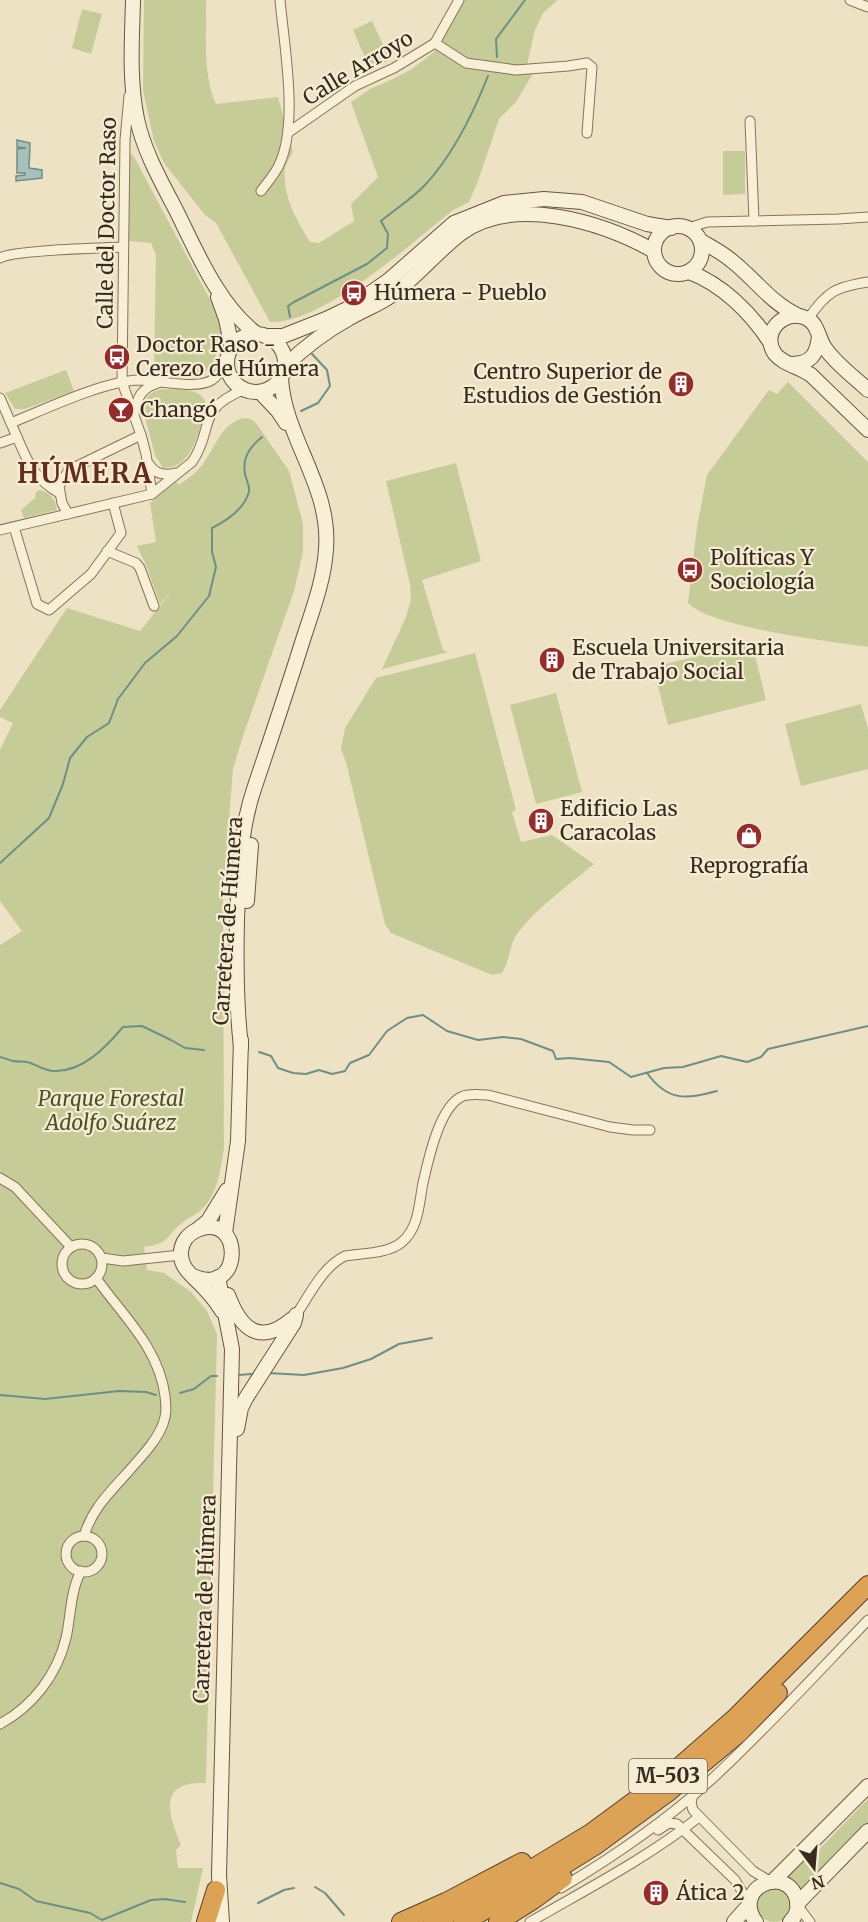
<svg xmlns="http://www.w3.org/2000/svg" width="868" height="1922" font-family="Merriweather,serif">
<rect width="100%" height="100%" fill="#eee2c4"/>
<g fill="#c5cc98">
<path d="M144,0H206C207,33 202,74 216,104L278,97L293,152C290,157 286,163 285,169C282,195 297,221 310,242L319,243L354,221L351,204L378,177L351,102L370,89L393,79L412,69L434,52L464,0H558L543,13L535,30L527,65L534,72L516,102L499,119L478,181L469,202L453,210C413,242 321,325 270,322L216,223L205,215L164,163L154,141L143,90Z"/>
<polygon points="82,9 102,14 91,54 72,48"/>
<polygon points="372,21 390,60 370,69 353,30"/>
<polygon points="723,151 745,151 745,194 723,195"/>
<polygon points="130,154 133,155 214,307 223,335 211,369 196,374 154,373 156,255 151,243 128,241"/>
<polygon points="66,370 74,391 25,409 15,409 5,393"/>
<path d="M788,382L868,462V647C830,641 712,628 688,603L697,527L707,475L769,390L777,394Z"/>
<path d="M163,389C179,390 202,386 207,406C199,429 193,469 163,468L155,455L142,406C146,396 152,391 163,389Z"/>
<path d="M245,418L251,419L256,423L289,471L303,524V552L294,591L243,736L233,769L223,896L224,1149C220,1170 218,1195 201,1210C195,1216 188,1217 182,1223C164,1237 172,1243 144,1247L147,1270L164,1273L191,1292L207,1311L217,1334L206,1783C199,1783 192,1783 186,1785C158,1792 174,1827 181,1845L176,1850L178,1868H203L191,1922H0V945L22,931L0,901V750L13,723L0,717V710L67,608L140,631L171,592L160,604L146,565L137,546L156,542L150,503L176,482L179,485C185,480 192,476 198,470C214,454 219,422 245,418Z"/>
<polygon points="456,463 481,561 422,580 443,650 448,652 382,669 406,617 411,599 410,584 386,481"/>
<path d="M40,490C50,493 56,499 57,510L24,518L21,510L35,498L36,492Z"/>
<polygon points="752,643 766,700 668,725 653,667"/>
<path d="M475,653L516,810L512,812L521,842L552,835L594,864C569,885 536,908 517,934C509,946 510,961 502,973L492,975L391,933L385,924L346,762L341,749L345,728L376,678Z"/>
<polygon points="556,693 582,792 536,804 510,705"/>
<polygon points="861,704 868,729 868,769 801,786 785,724"/>
<polygon points="868,1799 868,1824 818,1872 821,1875 802,1893 796,1884 787,1876 802,1861 806,1863"/>
<circle cx="774" cy="1905" r="17"/>
</g>
<polygon fill="#a6c1b9" stroke="#6c8f87" stroke-width="1.5" points="17,140 30,143 29,168 42,170 42,178 16,181 16,176 25,175 25,173 17,173 17,149 26,148 17,147"/>
<g fill="none" stroke-linecap="round" stroke-linejoin="round">
<g stroke="#6c8f87" stroke-width="2">
<polyline points="497,57 496,39 525,0"/>
<path d="M290,317L288,306L294,302L367,264L387,248L388,234L381,221C395,209 412,199 425,185C453,155 473,114 488,76"/>
<polyline points="301,411 318,403 330,386 327,370 312,354"/>
<path d="M0,863L49,818L63,784L70,758L87,737L109,723L118,699L145,663L177,636L209,596L216,567L212,552V528C226,521 244,509 249,492C250,485 246,480 245,474C242,457 250,447 262,437"/>
<polyline points="259,1052 271,1056 278,1068 293,1073 306,1074 319,1070 332,1074 345,1071 350,1063 369,1055 387,1031 407,1018 423,1015 447,1031 478,1040 503,1037 521,1039 553,1051 556,1059 570,1058 609,1062 631,1077 664,1068 683,1067 721,1056 747,1062 761,1057 768,1049 868,1026"/>
<path d="M0,1057C5,1058 9,1060 13,1061C18,1062 23,1061 27,1062C36,1064 44,1071 54,1071C83,1072 106,1047 123,1027L142,1026L171,1040L185,1048L204,1050"/>
<path d="M647,1073C668,1102 686,1099 717,1091"/>
<polyline points="268,1373 304,1375 343,1368 371,1359 399,1344 432,1338"/>
<polyline points="238,1375 252,1374"/>
<polyline points="180,1393 194,1389 211,1376 217,1376"/>
<polyline points="0,1395 45,1399 119,1391 146,1392 156,1395"/>
<polyline points="0,1883 19,1889 36,1901 90,1913 102,1920 151,1900 164,1899 185,1902"/>
<polyline points="315,1887 325,1893 344,1915"/>
<polyline points="258,1903 284,1890 294,1888"/>
</g>
<defs>
<g id="street">
<polyline points="850,0 868,7"/>
<polyline points="435,43 466,63 516,70 568,66 587,63 592,67 587,133"/>
<polyline points="129,96 125,140 122,382 141,435 146,454 152,494"/>
<polyline points="750,121 754,221"/>
<polyline points="289,132 355,86 394,68 435,43 459,0"/>
<path d="M261,191C267,183 275,174 279,165C299,124 284,45 280,0"/>
<polyline points="690,230 695,226 707,222 838,219 868,217"/>
<path d="M0,258C13,250 102,248 123,247"/>
<path d="M808,319C827,291 836,287 868,282"/>
<polyline points="0,398 17,437"/>
<path d="M134,414C137,398 141,388 158,383"/>
<path d="M11,423C45,409 104,381 139,380C158,380 196,390 212,380C218,376 223,368 227,362"/>
<path d="M0,443L17,437C28,463 34,478 59,493"/>
<path d="M149,464C155,474 164,476 175,473"/>
<polyline points="68,514 62,503 59,486 69,470 141,435"/>
<polyline points="14,527 37,604 49,610 91,574 121,533 113,503"/>
<path d="M0,530L152,494L192,462C215,428 195,410 243,390"/>
<polyline points="107,551 136,563 140,568 154,606"/>
<polyline points="0,1178 15,1187 71,1247"/>
<circle cx="82" cy="1264" r="20"/>
<polyline points="102,1258 123,1261 181,1255"/>
<path d="M296,1315C309,1296 323,1266 345,1256C362,1253 388,1254 402,1242C419,1228 419,1203 423,1183C428,1161 439,1108 461,1097C469,1093 479,1095 488,1095L610,1127L633,1130H650"/>
<path d="M84,1536C92,1509 110,1492 128,1472C141,1457 156,1442 163,1424C167,1414 166,1406 165,1396C159,1348 123,1316 96,1278"/>
<circle cx="84" cy="1554" r="18"/>
<path d="M0,1724C33,1706 57,1675 66,1638C71,1616 70,1592 81,1571"/>
<polyline points="693,1794 691,1803 693,1810 753,1871 771,1882"/>
<polyline points="658,1830 669,1823 677,1824 735,1880 749,1903"/>
<path d="M561,1888C615,1856 667,1820 713,1778C767,1728 817,1673 868,1620"/>
<polyline points="797,1905 810,1922"/>
<path d="M530,1922C587,1889 647,1858 699,1817"/>
</g>
<g id="secondary">
<path d="M133,0C132,40 129,80 137,119C144,152 162,183 177,212C197,253 220,307 257,334"/>
<circle cx="678" cy="250" r="24"/>
<path d="M701,241C711,247 723,253 732,261C754,278 771,303 797,315"/>
<path d="M689,272C722,284 751,313 770,342"/>
<polyline points="218,297 226,319 232,348"/>
<circle cx="256" cy="363" r="29"/>
<polyline points="265,336 283,336 326,319 349,308 389,280 454,223 504,203 544,199 582,202 647,224 671,228"/>
<path d="M790,364C811,364 817,355 819,336"/>
<path d="M286,365C304,348 326,331 348,319C363,310 378,305 392,295C416,277 436,253 460,234C513,194 602,222 654,251"/>
<path d="M868,390C854,377 836,364 825,348C818,338 818,323 806,318C784,308 760,333 775,354C783,364 800,367 811,375L868,430"/>
<polyline points="260,392 278,411 286,423"/>
<polyline points="247,901 251,845"/>
<path d="M241,1047C236,1004 236,962 237,919C239,875 240,830 254,789C270,741 286,694 301,646C311,614 324,582 326,549C331,486 285,439 281,379"/>
<polyline points="198,1229 208,1221 227,1190"/>
<polyline points="225,1233 238,1141 241,1040"/>
<path d="M193,1276C244,1299 244,1210 197,1230C188,1234 182,1242 181,1251C179,1269 195,1277 205,1289C212,1296 217,1303 222,1311"/>
<polyline points="218,1277 232,1349 219,1875 222,1922"/>
<path d="M228,1295C241,1330 260,1346 292,1319"/>
<polyline points="237,1429 241,1408 246,1398 294,1323 296,1315"/>
<polyline points="772,1882 868,1786"/>
<polyline points="797,1904 868,1831"/>
<polyline points="734,1922 749,1905"/>
<path d="M756,1922C731,1888 787,1863 797,1900C799,1908 796,1916 790,1922"/>
</g>
<g id="highway">
<polyline points="206,1922 216,1890"/>
<polyline points="401,1922 446,1902 522,1862"/>
<polyline points="433,1922 507,1884 591,1833 671,1774 735,1718 868,1585"/>
<polyline points="463,1922 533,1884 596,1845 667,1793 739,1733 778,1693"/>
<polyline points="498,1922 533,1900 563,1878"/>
</g>
</defs>
<use href="#street" stroke="#88735a" stroke-width="11"/>
<use href="#secondary" stroke="#6a543e" stroke-width="16"/>
<use href="#highway" stroke="#56412f" stroke-width="20"/>
<use href="#street" stroke="#f8efd7" stroke-width="9"/>
<use href="#secondary" stroke="#f8efd7" stroke-width="14"/>
<use href="#highway" stroke="#dca255" stroke-width="18"/>
</g>
<defs>
<symbol id="bus-disc" viewBox="-11 -11 22 22"><circle r="9.5" fill="#962b2b" stroke="#f5ecd3"/><path d="M-5-6H5V4H4V6H2V4H-2V6H-4V4H-5ZM-3.5-4V0h7V-4ZM-3.5 1.2v1.5H-2V1.2ZM2 1.2v1.5H3.5V1.2Z" fill="#fff"/></symbol>
<symbol id="building-disc" viewBox="-11 -11 22 22"><circle r="9.5" fill="#962b2b" stroke="#f5ecd3"/><path d="M-4-6H4V6H1V3H-1V6H-4ZM-2.5-4.3h1.7v1.8h-1.7ZM.8-4.3h1.7v1.8H.8ZM-2.5-1h1.7V.8h-1.7ZM.8-1h1.7V.8H.8Z" fill="#fff"/></symbol>
<symbol id="bar-disc" viewBox="-11 -11 22 22"><circle r="9.5" fill="#962b2b" stroke="#f5ecd3"/><path d="M-6-5H6L.8 .8V4.5H3.5V6h-7V4.5H-.8V.8Z" fill="#fff"/></symbol>
<symbol id="shop-disc" viewBox="-11 -11 22 22"><circle r="9.5" fill="#962b2b" stroke="#f5ecd3"/><path d="M-5-2.5h2.3a2.7 3.5 0 0 1 5.4 0H5L5.5 6h-11ZM-1.5-2.5h3a1.5 2.3 0 0 0-3 0Z" fill="#fff"/></symbol>
</defs>
<g fill-rule="evenodd">
<use href="#bus-disc" x="339" y="278" width="30" height="30"/>
<use href="#bus-disc" x="102" y="342" width="30" height="30"/>
<use href="#building-disc" x="666" y="369" width="30" height="30"/>
<use href="#bar-disc" x="106" y="395" width="30" height="30"/>
<use href="#bus-disc" x="675" y="555" width="30" height="30"/>
<use href="#building-disc" x="537" y="645" width="30" height="30"/>
<use href="#building-disc" x="526" y="806" width="30" height="30"/>
<use href="#shop-disc" x="734" y="821" width="30" height="30"/>
<use href="#building-disc" x="641" y="1878" width="30" height="30"/>
</g>
<g text-anchor="middle" stroke-width="4.5" stroke-linejoin="round" paint-order="stroke">
<rect fill="#f5ecd3" stroke="#716554" stroke-width="1.5" x="629" y="1759" width="78" height="34" rx="4.5"/>
<g font-size="20" font-weight="bold" fill="#382b1e">
<text x="668" y="1783">M-503</text>
</g>
<g font-size="21" fill="#382b1e" stroke="#f5ecd3">
<text transform="translate(358 68) rotate(-31)" y="7">Calle Arroyo</text>
<text transform="translate(107 223) rotate(-89)" y="7">Calle del Doctor Raso</text>
<text transform="translate(228 921) rotate(-86)" y="7">Carretera de Húmera</text>
<text transform="translate(205 1599) rotate(-88)" y="7">Carretera de Húmera</text>
</g>
<g font-size="21" fill="#382b1e" stroke="#f5ecd3" text-anchor="start">
<text x="374" y="300">Húmera - Pueblo</text>
<text x="136" y="352">Doctor Raso -<tspan x="136" dy="24">Cerezo de Húmera</tspan></text>
<text x="662" y="379" text-anchor="end">Centro Superior de<tspan x="662" dy="24">Estudios de Gestión</tspan></text>
<text x="140" y="417">Changó</text>
<text x="710" y="565">Políticas Y<tspan x="710" dy="24">Sociología</tspan></text>
<text x="572" y="655">Escuela Universitaria<tspan x="572" dy="24">de Trabajo Social</tspan></text>
<text x="560" y="816">Edificio Las<tspan x="560" dy="24">Caracolas</tspan></text>
<text x="749" y="873" text-anchor="middle">Reprografía</text>
<text x="676" y="1900">Ática 2</text>
</g>
<g font-size="21" font-style="italic" fill="#485425" stroke="#f5ecd3">
<text x="111" y="1106">Parque Forestal<tspan x="111" dy="24">Adolfo Suárez</tspan></text>
</g>
<g font-size="27" font-weight="bold" letter-spacing="1.5" fill="#642d1e" stroke="#f5ecd3">
<text x="85" y="483">HÚMERA</text>
</g>
</g>
<g transform="translate(814 1868) rotate(164)" stroke="#f5ecd3" stroke-width="4.5" paint-order="stroke">
<path d="M0-4.5L10 22L0 15L-10 22Z" fill="#382b1e"/>
<text y="-9" font-size="16" font-weight="bold" text-anchor="middle" fill="#382b1e">N</text>
</g>
</svg>
